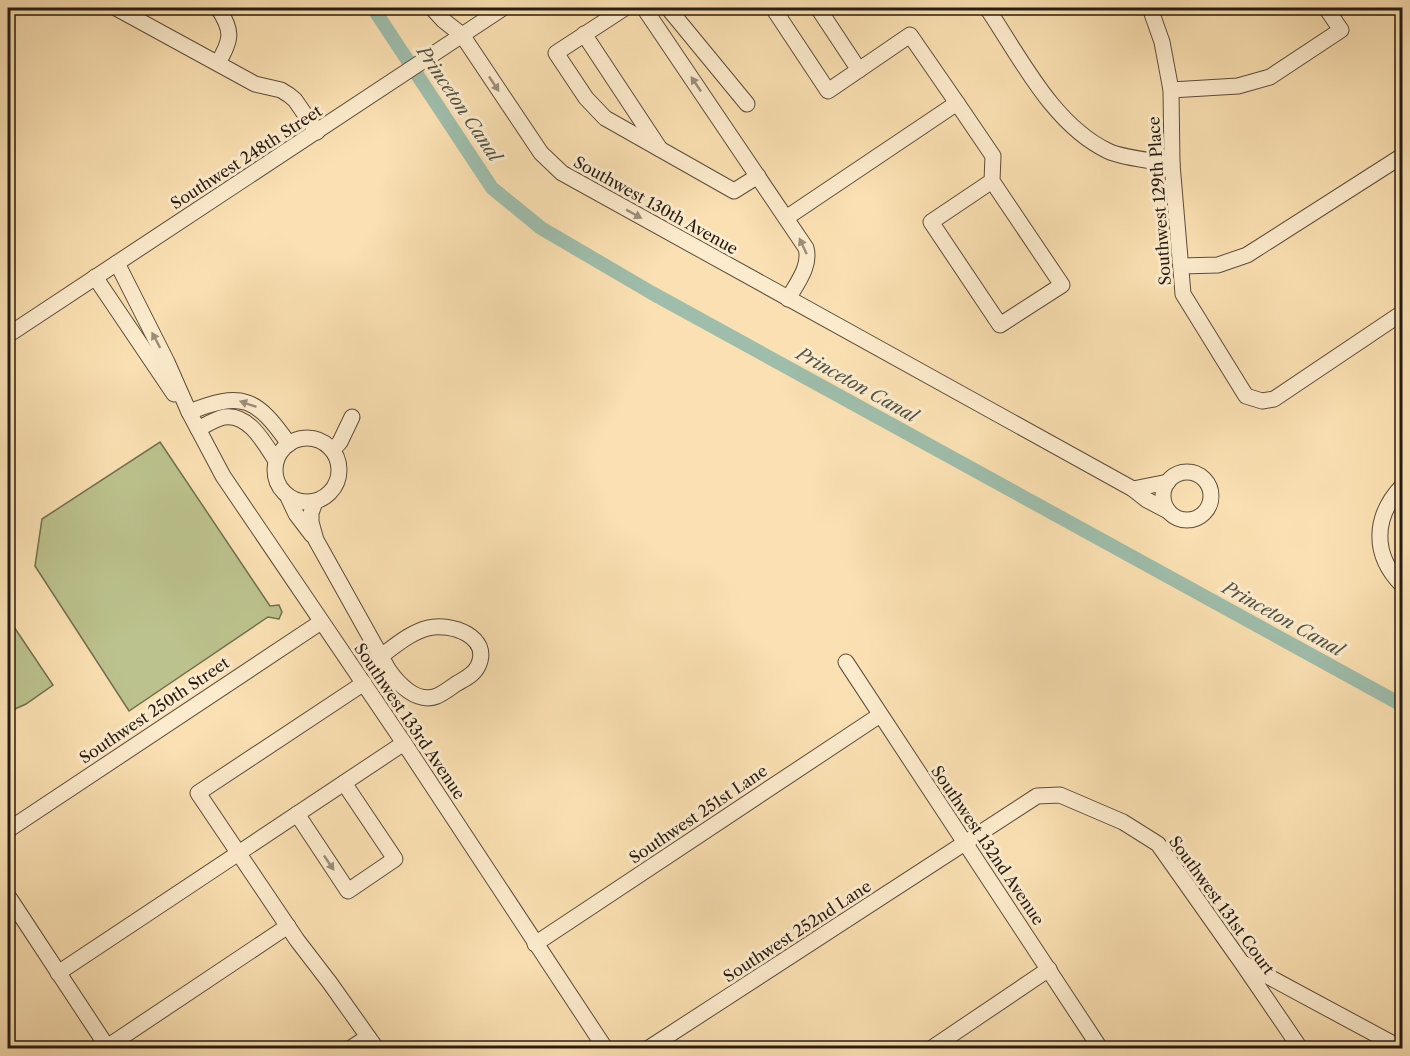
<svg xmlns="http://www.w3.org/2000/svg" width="1410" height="1056" font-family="'Libre Caslon Text',serif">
<rect width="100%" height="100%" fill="#fae0b2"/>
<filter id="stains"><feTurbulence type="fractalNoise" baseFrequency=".00333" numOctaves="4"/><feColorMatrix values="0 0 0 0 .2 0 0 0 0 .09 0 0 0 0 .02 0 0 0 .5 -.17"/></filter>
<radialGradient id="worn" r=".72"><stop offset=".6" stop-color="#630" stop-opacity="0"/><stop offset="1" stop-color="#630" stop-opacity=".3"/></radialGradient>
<g fill="#bcc28d" stroke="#716e50" stroke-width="1.5">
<polygon points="160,442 270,606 279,605 282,612 279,619 268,617 129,711 35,566 42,519"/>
<polygon points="8,618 53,685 26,704 8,712"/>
</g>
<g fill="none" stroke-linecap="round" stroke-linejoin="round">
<polyline stroke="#9ebdab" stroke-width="14" points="373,8 492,188 541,228 652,293 1402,705"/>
<defs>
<g id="minor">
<polyline points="116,8 255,84 281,90 289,95 295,100 317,132"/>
<polyline points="432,8 443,20 462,35 541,153 562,173 1133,489 1147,500 1168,511"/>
<polyline points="625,8 556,53 586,98 605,118 734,191 758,176"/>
<path d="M644,8L806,248C811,266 797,283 788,299"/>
<polyline points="668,8 747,104"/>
<polyline points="773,8 828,91 910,35 957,103"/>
<polyline points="818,8 859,70"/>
<path d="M987,8C1020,57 1053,125 1108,151C1122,158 1155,161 1172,164"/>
<polyline points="1150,8 1162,42 1171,90 1172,164 1183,294 1246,396 1262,401 1274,399 1402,313"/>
<polyline points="584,34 660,149"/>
<path d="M218,63C232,39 233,31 218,8"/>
<polyline points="1171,90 1238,86 1270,77 1341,30 1326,8"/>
<polyline points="786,218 957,103 993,156 992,181 1062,285 1000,325 931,222 992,181"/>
<polyline points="117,263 167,362 189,412 223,476 404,743 605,1048"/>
<polyline points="1182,266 1218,265 1247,255 1402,156"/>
<polyline points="95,277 174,394"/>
<polyline points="8,335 503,8"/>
<path d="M189,412C242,391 256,397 289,444"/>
<path d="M198,429C206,425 215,419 224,417C249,413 265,444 276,461"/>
<circle cx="307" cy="470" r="32"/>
<polyline points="333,450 340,442 352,417"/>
<circle cx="1187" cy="496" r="24"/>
<path d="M1402,486C1373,517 1372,555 1402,585"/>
<polyline points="1133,489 1168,482"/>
<polyline points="288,497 296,514 312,535"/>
<path d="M315,502L311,513V522L316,540L388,669C398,684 417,704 437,696C444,693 450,688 456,684C464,679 474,675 478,666C492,637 451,622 428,628C411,632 395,646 381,656"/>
<polyline points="846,662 1100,1048"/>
<polyline points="364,683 198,793 297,940 330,983 376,1048"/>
<polyline points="297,814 348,891 395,859 344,783"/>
<polyline points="8,830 321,622"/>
<polyline points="8,896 108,1048"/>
<polyline points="535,944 880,715"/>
<polyline points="1245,964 1401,1048"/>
<polyline points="58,973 404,743"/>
<polyline points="107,1047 288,926"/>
<polyline points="351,1048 368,1037"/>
<polyline points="649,1048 1037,796 1060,795 1123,822 1158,844 1242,963 1300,1048"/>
<polyline points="932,1048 1049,969"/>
</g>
</defs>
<use href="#minor" stroke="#5b4c3b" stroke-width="17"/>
<use href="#minor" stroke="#fcebcd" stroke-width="15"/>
</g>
<defs><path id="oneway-solid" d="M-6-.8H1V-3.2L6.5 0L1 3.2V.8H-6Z" transform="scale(1.5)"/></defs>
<g fill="#9c8d79">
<use href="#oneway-solid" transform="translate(494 84) rotate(56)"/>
<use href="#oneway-solid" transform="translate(696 84) rotate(-124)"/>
<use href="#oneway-solid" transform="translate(634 214) rotate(29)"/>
<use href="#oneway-solid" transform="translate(803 246) rotate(-115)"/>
<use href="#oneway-solid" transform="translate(156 340) rotate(-118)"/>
<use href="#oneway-solid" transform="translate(248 404) rotate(-161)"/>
<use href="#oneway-solid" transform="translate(329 863) rotate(56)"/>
</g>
<g text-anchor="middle" stroke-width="6" stroke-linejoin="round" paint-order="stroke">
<g font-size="16" fill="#261b13" stroke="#fcebcd">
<text transform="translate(246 157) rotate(-33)" y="6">Southwest 248th Street</text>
<text transform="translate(1159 201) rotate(-94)" y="6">Southwest 129th Place</text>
<text transform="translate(656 205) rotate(29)" y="6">Southwest 130th Avenue</text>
<text transform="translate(154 710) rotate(-34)" y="6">Southwest 250th Street</text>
<text transform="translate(410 721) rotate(56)" y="6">Southwest 133rd Avenue</text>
<text transform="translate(698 814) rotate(-34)" y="6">Southwest 251st Lane</text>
<text transform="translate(988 845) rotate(56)" y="6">Southwest 132nd Avenue</text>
<text transform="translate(1222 905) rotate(54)" y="6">Southwest 131st Court</text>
<text transform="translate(797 931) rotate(-33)" y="6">Southwest 252nd Lane</text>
</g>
<g font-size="18" font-style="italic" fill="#505448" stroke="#fcebcd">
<text transform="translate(459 104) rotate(56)" y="6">Princeton Canal</text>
<text transform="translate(857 385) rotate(29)" y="6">Princeton Canal</text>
<text transform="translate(1283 619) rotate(29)" y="6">Princeton Canal</text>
</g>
</g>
<rect width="1410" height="1056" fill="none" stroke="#fae0b2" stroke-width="30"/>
<rect x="9" y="9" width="1392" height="1038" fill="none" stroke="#261b13" stroke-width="3"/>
<rect x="15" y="15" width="1380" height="1026" fill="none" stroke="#261b13" stroke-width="1.5"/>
<rect width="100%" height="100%" filter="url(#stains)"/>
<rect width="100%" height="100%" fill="url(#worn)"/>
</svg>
